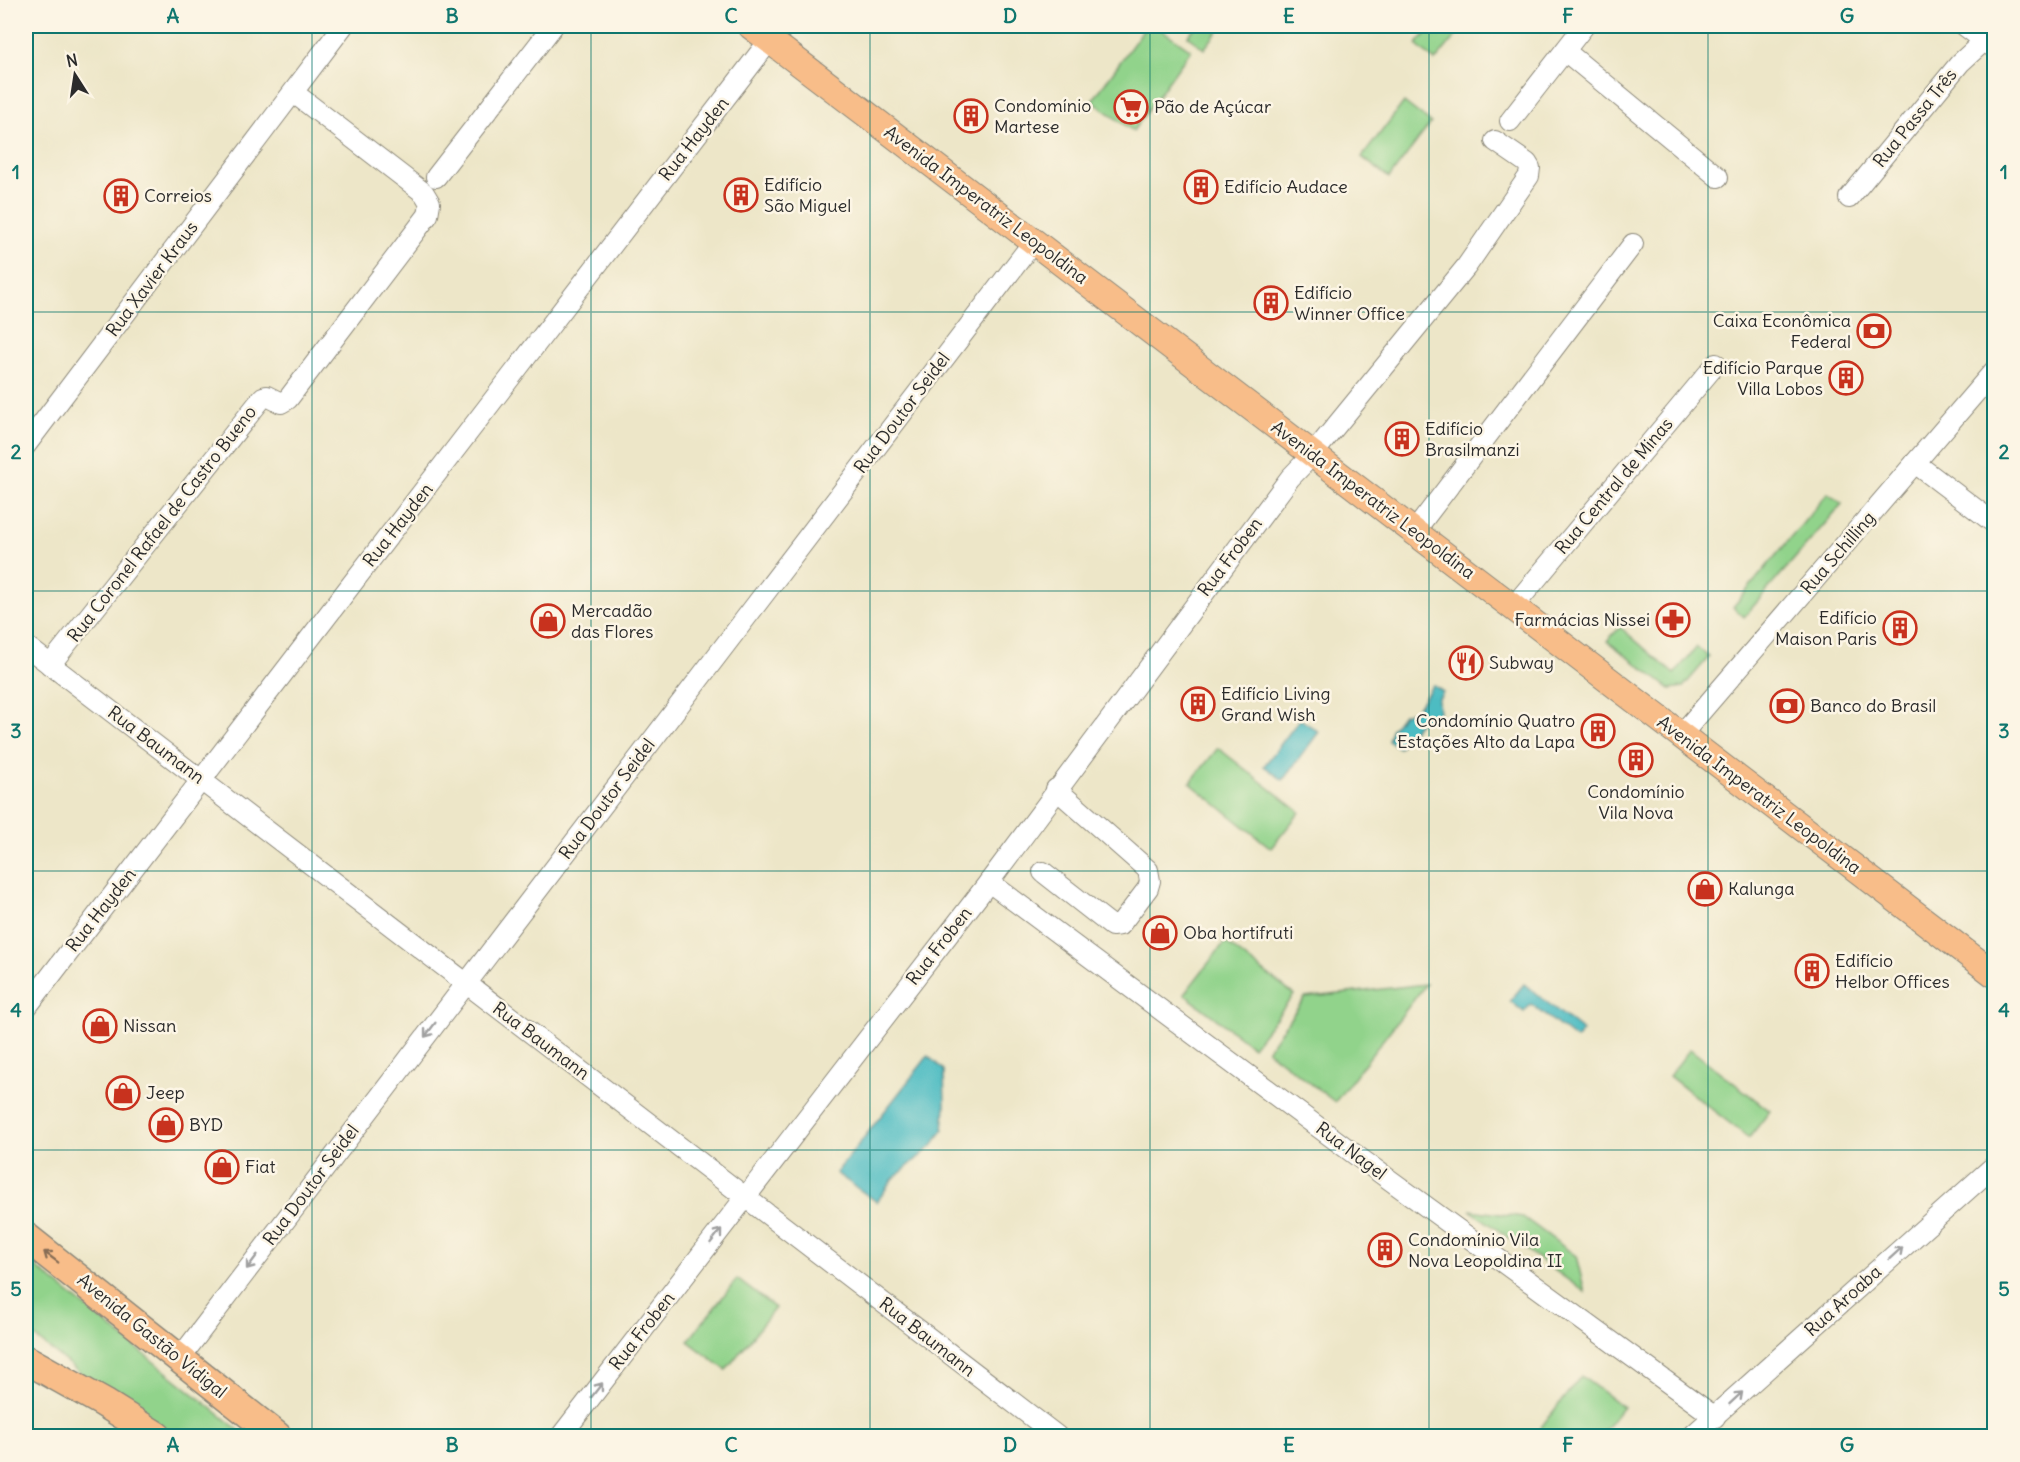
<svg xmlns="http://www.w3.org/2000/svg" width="2020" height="1462" font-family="Delius,sans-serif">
<rect width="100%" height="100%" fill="#fcf5e5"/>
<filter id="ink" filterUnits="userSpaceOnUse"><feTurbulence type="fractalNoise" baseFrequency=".0167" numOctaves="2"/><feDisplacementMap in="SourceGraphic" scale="12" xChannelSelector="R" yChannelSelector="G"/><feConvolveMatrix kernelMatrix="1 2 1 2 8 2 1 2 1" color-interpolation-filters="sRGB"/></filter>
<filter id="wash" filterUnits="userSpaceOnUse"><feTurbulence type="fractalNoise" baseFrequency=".008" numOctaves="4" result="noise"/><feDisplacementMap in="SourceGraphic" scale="24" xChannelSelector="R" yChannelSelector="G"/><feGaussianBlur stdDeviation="1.35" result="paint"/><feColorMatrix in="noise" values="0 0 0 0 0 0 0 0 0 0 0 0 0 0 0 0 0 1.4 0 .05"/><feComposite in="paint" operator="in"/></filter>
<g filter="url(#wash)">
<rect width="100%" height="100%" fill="#ede6c8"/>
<g fill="#91d38b" stroke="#5e7f5b" stroke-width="1.5">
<polygon points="1146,26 1156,26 1191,50 1133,131 1092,101"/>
<polygon points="1196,26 1222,26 1204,49 1188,36"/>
<polygon points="1432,26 1464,26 1435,61 1416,45"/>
<polygon points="1404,102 1431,123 1389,178 1362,157"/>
<polygon points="1828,493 1842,504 1744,617 1733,607"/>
<polygon points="1620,627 1674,674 1697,647 1709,657 1683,687 1670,689 1607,641"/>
<polygon points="1218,748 1300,812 1271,848 1190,783"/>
<polygon points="1225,942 1294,995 1253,1047 1184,994"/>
<polygon points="1426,984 1335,1102 1267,1050 1305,998"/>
<polygon points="1690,1049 1770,1111 1749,1138 1669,1076"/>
<polygon points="1470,1210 1523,1217 1576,1256 1585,1292"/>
<polygon points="26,1259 246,1436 159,1436 26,1330"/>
<polygon points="737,1279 775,1308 726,1370 688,1341"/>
<polygon points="1581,1376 1623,1407 1600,1436 1534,1436"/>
</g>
<g fill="#4dbcc2" stroke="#3c7476" stroke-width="1.5">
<polygon points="1433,685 1443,692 1438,700 1439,713 1433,718 1421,720 1399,748 1388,741 1391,730 1403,714 1416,710"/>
<polygon points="1300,719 1319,732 1283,780 1264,766"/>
<polygon points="1524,984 1583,1031 1576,1039 1531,1004 1524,1012 1510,1001"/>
<polygon points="928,1056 944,1070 945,1106 943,1130 932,1146 892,1180 877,1202 836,1173"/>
</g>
</g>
<g filter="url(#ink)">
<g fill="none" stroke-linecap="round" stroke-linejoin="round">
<defs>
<g id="minor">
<polyline points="1965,26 1994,48"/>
<polyline points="1565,51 1718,177"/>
<polyline points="1510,121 1584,26"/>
<polyline points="436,177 553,26"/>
<polyline points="1849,198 1960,63 1984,41"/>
<polyline points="26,445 343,26"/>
<polyline points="1915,463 1994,523"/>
<polyline points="1414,532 1633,244"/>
<polyline points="1513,607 1716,364"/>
<polyline points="26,646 1057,1436"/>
<polyline points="50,665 263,397 267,396 281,403 288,399 428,215 430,203 424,193 294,93"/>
<polyline points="1681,735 1994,371"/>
<polyline points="1043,872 1112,926 1120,925 1148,888 1150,881 1148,870 1056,789"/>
<polyline points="989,882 1357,1156 1715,1417"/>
<polyline points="26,1008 769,41"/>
<polyline points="180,1358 1034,241"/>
<polyline points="561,1436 989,882 1290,478 1313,454 1466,267 1529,176 1530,168 1527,163 1495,141"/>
<polyline points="1692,1436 1994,1166"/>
</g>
<polyline id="major" points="751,26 1994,974"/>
<g id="highway">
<polyline points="26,1237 277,1436"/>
<polyline points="29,1361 104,1403 157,1436"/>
</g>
</defs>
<use href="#minor" stroke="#8c887a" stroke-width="22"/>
<use href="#major" stroke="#8c887a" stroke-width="28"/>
<use href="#highway" stroke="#8c887a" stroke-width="31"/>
<use href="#minor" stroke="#fff" stroke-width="20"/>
<use href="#major" stroke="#f8bd89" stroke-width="26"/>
<use href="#highway" stroke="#f8bd89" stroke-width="28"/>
</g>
<defs><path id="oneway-shaft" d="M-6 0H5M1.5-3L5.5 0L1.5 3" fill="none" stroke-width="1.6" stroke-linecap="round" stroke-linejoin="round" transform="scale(1.5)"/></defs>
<g stroke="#a0a0a0">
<use href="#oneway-shaft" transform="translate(430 1030) rotate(127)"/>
<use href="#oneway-shaft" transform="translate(716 1236) rotate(-52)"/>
<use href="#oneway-shaft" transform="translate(1896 1253) rotate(-42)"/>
<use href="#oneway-shaft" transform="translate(252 1262) rotate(127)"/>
<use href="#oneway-shaft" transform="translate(597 1390) rotate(-52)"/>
<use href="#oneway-shaft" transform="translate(1736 1398) rotate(-43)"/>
</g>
<use stroke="#876d55" href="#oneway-shaft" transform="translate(51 1257) rotate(-143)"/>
</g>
<path fill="none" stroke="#0f766e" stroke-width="1.5" stroke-opacity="0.55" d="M312,26V1436M591,26V1436M870,26V1436M1150,26V1436M1429,26V1436M1708,26V1436M26,312H1994M26,591H1994M26,871H1994M26,1150H1994"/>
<defs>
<symbol id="supermarket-ring" viewBox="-11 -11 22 22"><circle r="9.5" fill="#fcf5e5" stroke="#c8321e" stroke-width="1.5"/><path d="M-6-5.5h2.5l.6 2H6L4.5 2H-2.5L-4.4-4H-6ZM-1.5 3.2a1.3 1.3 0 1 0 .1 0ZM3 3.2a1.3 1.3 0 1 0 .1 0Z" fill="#c8321e"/></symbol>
<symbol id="building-ring" viewBox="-11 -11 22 22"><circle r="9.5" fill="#fcf5e5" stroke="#c8321e" stroke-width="1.5"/><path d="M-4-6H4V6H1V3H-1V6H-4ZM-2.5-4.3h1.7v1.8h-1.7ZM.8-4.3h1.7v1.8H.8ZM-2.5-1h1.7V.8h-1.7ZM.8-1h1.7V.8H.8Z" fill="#c8321e"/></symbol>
<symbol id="bank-ring" viewBox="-11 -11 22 22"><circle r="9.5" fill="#fcf5e5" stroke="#c8321e" stroke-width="1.5"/><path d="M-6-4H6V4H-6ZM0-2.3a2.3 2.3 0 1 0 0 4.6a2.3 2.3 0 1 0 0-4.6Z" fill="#c8321e"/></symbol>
<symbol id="pharmacy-ring" viewBox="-11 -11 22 22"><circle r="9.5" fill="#fcf5e5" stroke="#c8321e" stroke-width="1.5"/><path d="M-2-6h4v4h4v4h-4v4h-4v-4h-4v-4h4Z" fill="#c8321e"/></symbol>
<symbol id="shop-ring" viewBox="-11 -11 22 22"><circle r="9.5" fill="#fcf5e5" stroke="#c8321e" stroke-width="1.5"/><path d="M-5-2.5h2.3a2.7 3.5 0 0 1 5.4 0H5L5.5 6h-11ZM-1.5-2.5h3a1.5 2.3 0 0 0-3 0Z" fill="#c8321e"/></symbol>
<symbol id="restaurant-ring" viewBox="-11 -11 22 22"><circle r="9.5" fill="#fcf5e5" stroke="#c8321e" stroke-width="1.5"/><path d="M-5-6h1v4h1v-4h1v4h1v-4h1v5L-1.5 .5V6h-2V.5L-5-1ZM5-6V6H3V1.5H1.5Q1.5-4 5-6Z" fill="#c8321e"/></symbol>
</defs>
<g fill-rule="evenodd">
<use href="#supermarket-ring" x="1112" y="88" width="38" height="38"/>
<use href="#building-ring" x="952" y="97" width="38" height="38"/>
<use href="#building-ring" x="1182" y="168" width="38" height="38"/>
<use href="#building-ring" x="722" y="176" width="38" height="38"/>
<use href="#building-ring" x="102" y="177" width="38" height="38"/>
<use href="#building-ring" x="1252" y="284" width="38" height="38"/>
<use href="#bank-ring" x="1855" y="312" width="38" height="38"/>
<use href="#building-ring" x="1827" y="359" width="38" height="38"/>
<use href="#building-ring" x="1383" y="420" width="38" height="38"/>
<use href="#pharmacy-ring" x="1654" y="601" width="38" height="38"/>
<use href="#shop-ring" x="529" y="602" width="38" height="38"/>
<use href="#building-ring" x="1881" y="609" width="38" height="38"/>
<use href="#restaurant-ring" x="1447" y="644" width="38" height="38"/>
<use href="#building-ring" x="1179" y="685" width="38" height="38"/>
<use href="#bank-ring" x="1768" y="687" width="38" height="38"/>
<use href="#building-ring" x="1579" y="712" width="38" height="38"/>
<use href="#building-ring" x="1617" y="741" width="38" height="38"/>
<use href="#shop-ring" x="1686" y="870" width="38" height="38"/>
<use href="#shop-ring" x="1141" y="914" width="38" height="38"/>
<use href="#building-ring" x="1793" y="952" width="38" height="38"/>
<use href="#shop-ring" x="81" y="1007" width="38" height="38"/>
<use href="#shop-ring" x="104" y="1074" width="38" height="38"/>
<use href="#shop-ring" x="147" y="1106" width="38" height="38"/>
<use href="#shop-ring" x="203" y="1148" width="38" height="38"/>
<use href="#building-ring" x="1366" y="1231" width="38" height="38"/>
</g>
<g text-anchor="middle" stroke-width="5" stroke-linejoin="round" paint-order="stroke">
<g font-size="18" fill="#2b2b2b" stroke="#fcf5e5" text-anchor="start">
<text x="994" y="112">Condomínio<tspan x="994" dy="21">Martese</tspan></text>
<text x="1154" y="113">Pão de Açúcar</text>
<text x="764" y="191">Edifício<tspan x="764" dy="21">São Miguel</tspan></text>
<text x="1224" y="193">Edifício Audace</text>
<text x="144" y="202">Correios</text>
<text x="1294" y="299">Edifício<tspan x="1294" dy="21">Winner Office</tspan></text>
<text x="1851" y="327" text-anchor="end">Caixa Econômica<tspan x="1851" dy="21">Federal</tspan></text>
<text x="1823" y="374" text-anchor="end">Edifício Parque<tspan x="1823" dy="21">Villa Lobos</tspan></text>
<text x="1425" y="435">Edifício<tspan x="1425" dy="21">Brasilmanzi</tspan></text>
<text x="571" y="617">Mercadão<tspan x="571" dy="21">das Flores</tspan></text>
<text x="1877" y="624" text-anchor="end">Edifício<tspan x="1877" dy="21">Maison Paris</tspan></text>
<text x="1650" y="626" text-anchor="end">Farmácias Nissei</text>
<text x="1489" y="669">Subway</text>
<text x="1221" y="700">Edifício Living<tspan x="1221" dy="21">Grand Wish</tspan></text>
<text x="1810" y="712">Banco do Brasil</text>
<text x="1575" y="727" text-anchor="end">Condomínio Quatro<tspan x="1575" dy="21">Estações Alto da Lapa</tspan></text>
<text x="1636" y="798" text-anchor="middle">Condomínio<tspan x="1636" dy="21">Vila Nova</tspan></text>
<text x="1728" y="895">Kalunga</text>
<text x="1183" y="939">Oba hortifruti</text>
<text x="1835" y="967">Edifício<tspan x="1835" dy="21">Helbor Offices</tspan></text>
<text x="123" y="1032">Nissan</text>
<text x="146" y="1099">Jeep</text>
<text x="189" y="1131">BYD</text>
<text x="245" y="1173">Fiat</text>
<text x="1408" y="1246">Condomínio Vila<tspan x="1408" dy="21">Nova Leopoldina II</tspan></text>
</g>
<g font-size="18" fill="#2b2b2b" stroke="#fcf5e5">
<text transform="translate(1915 118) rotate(-51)" y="6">Rua Passa Três</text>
<text transform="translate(694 139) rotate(-52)" y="6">Rua Hayden</text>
<text transform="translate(986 205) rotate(37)" y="6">Avenida Imperatriz Leopoldina</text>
<text transform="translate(152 279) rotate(-53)" y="6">Rua Xavier Kraus</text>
<text transform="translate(902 413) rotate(-53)" y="6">Rua Doutor Seidel</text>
<text transform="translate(1614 486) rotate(-50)" y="6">Rua Central de Minas</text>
<text transform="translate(1373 500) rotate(37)" y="6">Avenida Imperatriz Leopoldina</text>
<text transform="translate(162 524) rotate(-52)" y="6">Rua Coronel Rafael de Castro Bueno</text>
<text transform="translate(398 525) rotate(-52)" y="6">Rua Hayden</text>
<text transform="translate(1838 553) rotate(-49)" y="6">Rua Schilling</text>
<text transform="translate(1230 557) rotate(-53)" y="6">Rua Froben</text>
<text transform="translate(156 745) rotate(37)" y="6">Rua Baumann</text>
<text transform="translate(1759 795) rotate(37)" y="6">Avenida Imperatriz Leopoldina</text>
<text transform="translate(607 799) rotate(-53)" y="6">Rua Doutor Seidel</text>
<text transform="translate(101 910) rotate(-52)" y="6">Rua Hayden</text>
<text transform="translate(939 946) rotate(-52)" y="6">Rua Froben</text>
<text transform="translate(541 1041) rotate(37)" y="6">Rua Baumann</text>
<text transform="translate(1351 1151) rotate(37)" y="6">Rua Nagel</text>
<text transform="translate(311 1185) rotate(-53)" y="6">Rua Doutor Seidel</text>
<text transform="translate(1843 1301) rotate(-42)" y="6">Rua Aroaba</text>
<text transform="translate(642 1331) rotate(-52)" y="6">Rua Froben</text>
<text transform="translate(152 1336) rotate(39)" y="6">Avenida Gastão Vidigal</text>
<text transform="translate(927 1337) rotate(38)" y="6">Rua Baumann</text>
</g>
</g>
<rect width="2020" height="1462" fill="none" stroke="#fcf5e5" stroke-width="66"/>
<g transform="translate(75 75) rotate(348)" stroke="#fcf5e5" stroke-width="4.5" paint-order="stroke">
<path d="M0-4.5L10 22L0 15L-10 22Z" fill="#2b2b2b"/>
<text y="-9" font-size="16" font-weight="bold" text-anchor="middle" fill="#2b2b2b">N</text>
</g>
<rect x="33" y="33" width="1954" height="1396" fill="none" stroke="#0f766e" stroke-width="2"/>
<g font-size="20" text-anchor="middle" font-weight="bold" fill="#0f766e">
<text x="173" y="23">A</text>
<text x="452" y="23">B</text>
<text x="731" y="23">C</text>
<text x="1010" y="23">D</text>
<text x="1289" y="23">E</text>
<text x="1568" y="23">F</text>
<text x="1847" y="23">G</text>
<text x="16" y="179">1</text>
<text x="2004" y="179">1</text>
<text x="16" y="459">2</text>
<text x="2004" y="459">2</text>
<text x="16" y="738">3</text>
<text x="2004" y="738">3</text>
<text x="16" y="1017">4</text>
<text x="2004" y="1017">4</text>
<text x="16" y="1296">5</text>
<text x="2004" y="1296">5</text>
<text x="173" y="1452">A</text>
<text x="452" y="1452">B</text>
<text x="731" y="1452">C</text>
<text x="1010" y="1452">D</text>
<text x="1289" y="1452">E</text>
<text x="1568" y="1452">F</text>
<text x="1847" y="1452">G</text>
</g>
</svg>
